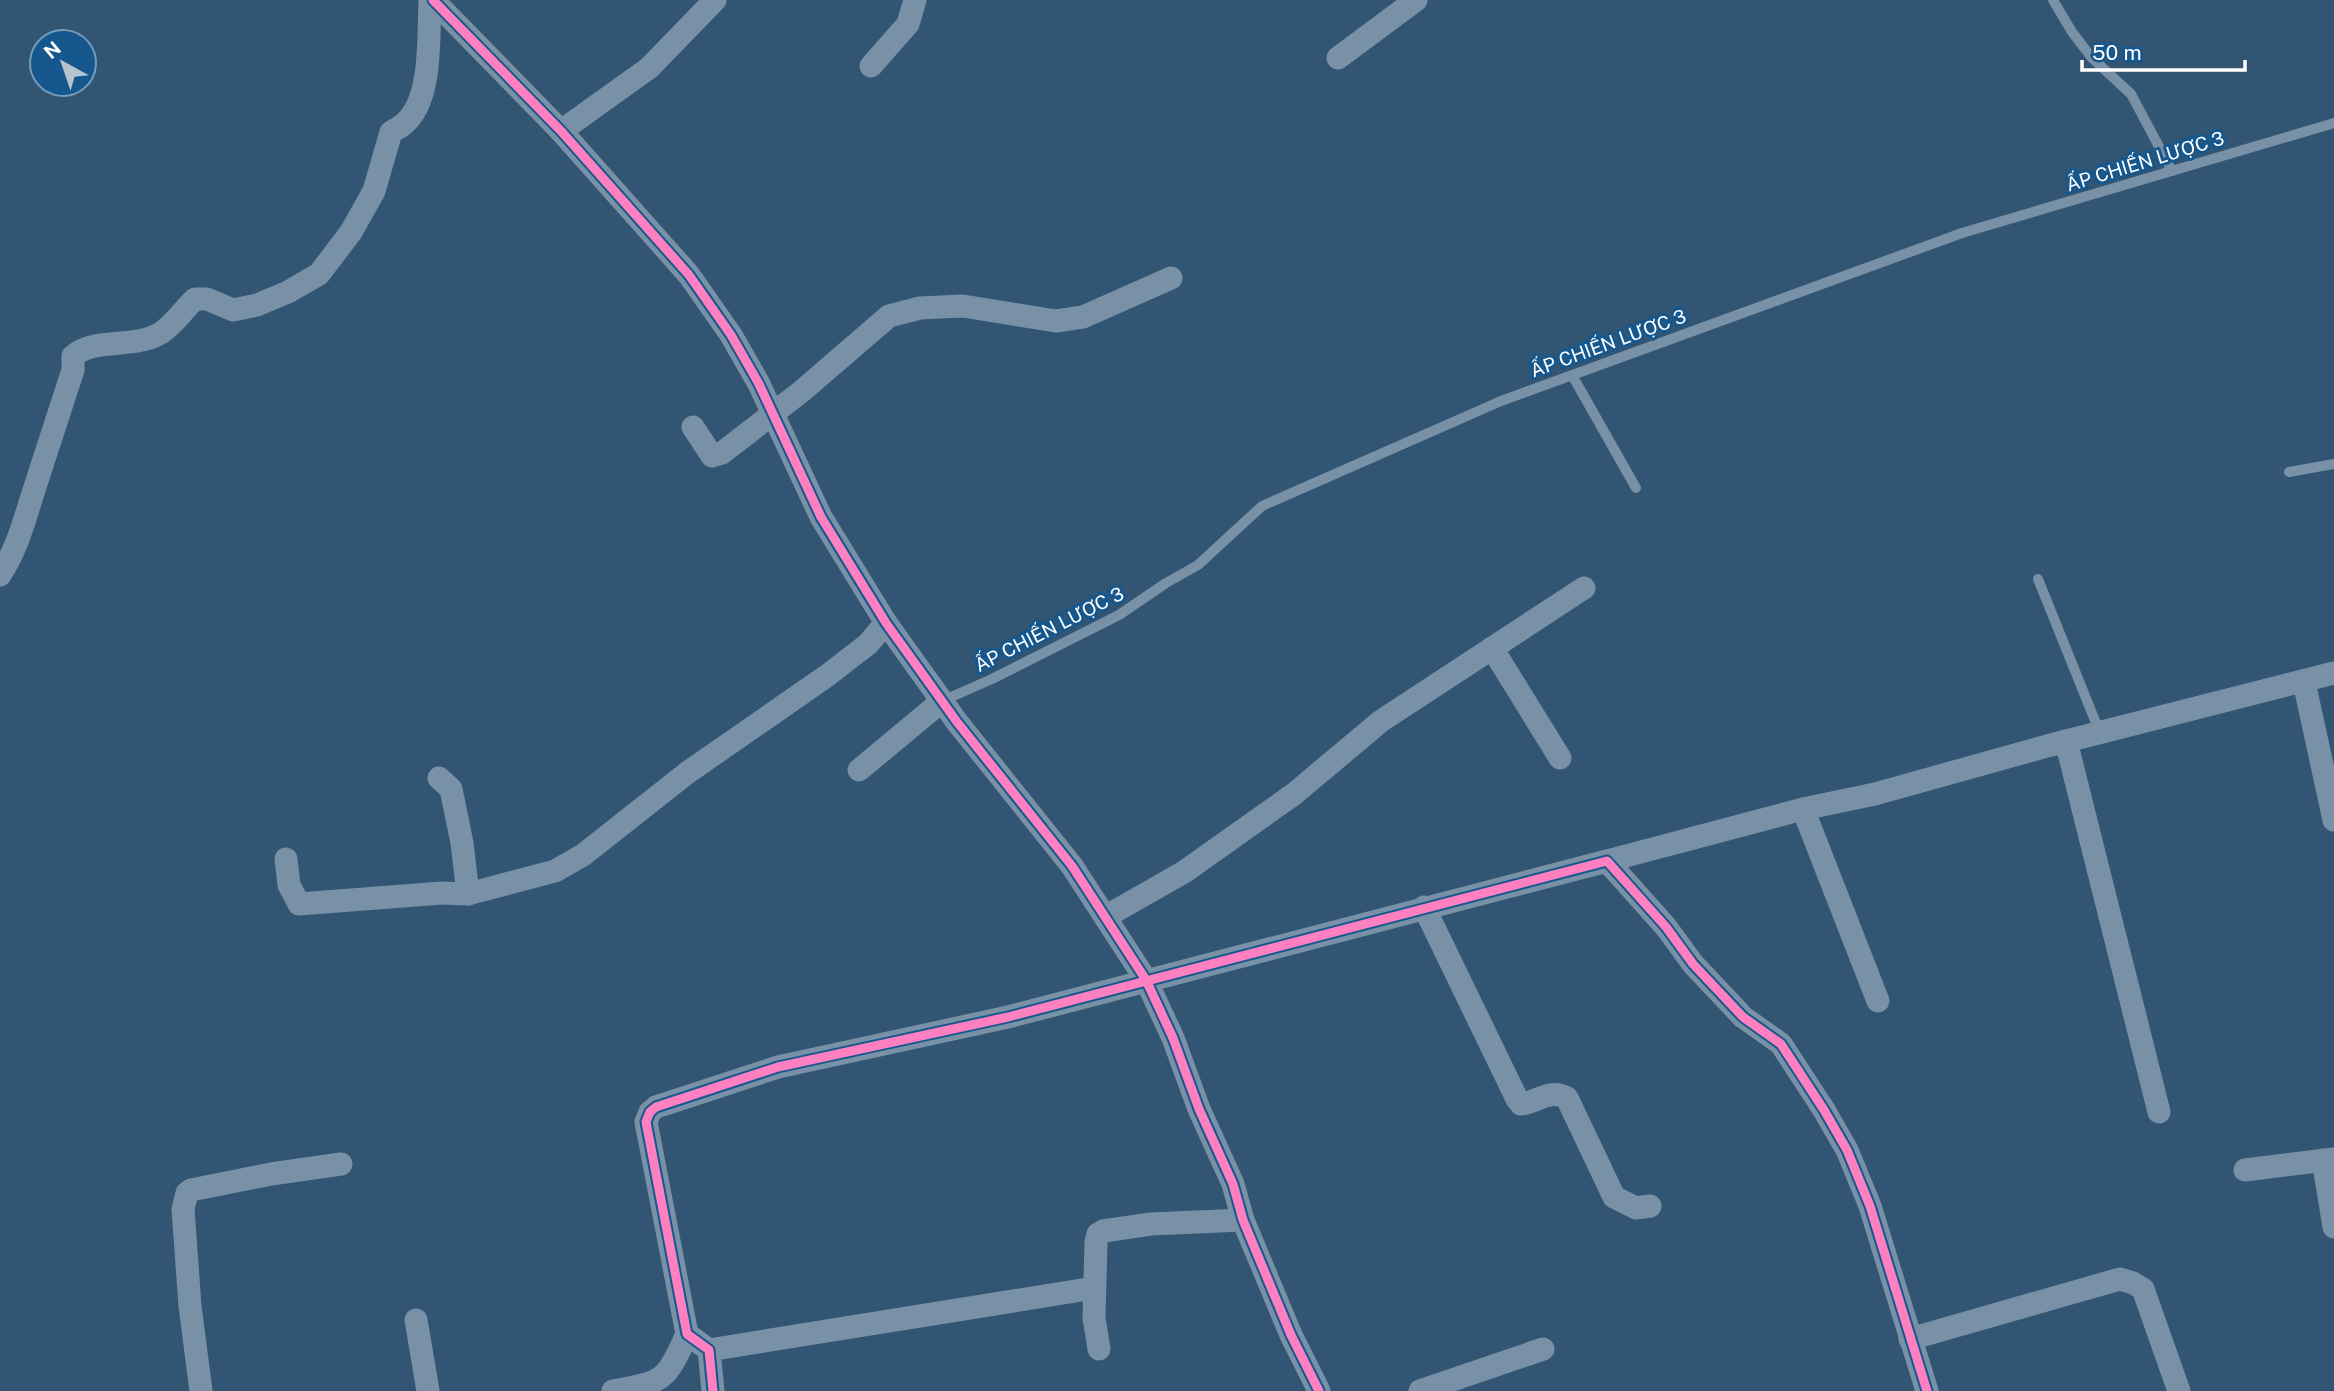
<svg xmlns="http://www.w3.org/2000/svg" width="2334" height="1391" font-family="'Public Sans',sans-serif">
<rect width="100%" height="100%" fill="#315572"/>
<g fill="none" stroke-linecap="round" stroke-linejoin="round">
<g stroke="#7891a6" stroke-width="10">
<polyline points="2053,0 2072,32 2092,58 2131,94 2172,171"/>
<polyline points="1572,375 1636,488"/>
<polyline points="2289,472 2334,464"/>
<polyline points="2038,579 2100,733"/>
<polyline points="942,701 992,679 1119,615 1166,583 1198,565 1262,506 1501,401 1962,233 2334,123"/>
</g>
<g stroke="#7891a6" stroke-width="23">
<polyline points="433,0 561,131 689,275 731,335 759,384 821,517 886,623 957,722 1072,866 1146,980 1173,1038 1199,1109 1233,1184 1243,1220 1291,1335 1319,1391"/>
<polyline points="1338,58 1416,0"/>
<polyline points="871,66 908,24 915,0"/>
<polyline points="561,131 649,68 715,0"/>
<polyline points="693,427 712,456 722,453 802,391 889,316 920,308 963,306 1056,321 1083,317 1171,278"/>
<path d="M0,575C18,547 24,521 34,490C47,450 60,410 73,370V356C96,337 132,349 159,334C172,327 184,309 195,299H207L233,310L257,305L288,292L319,274L351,232L374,191L391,132C396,129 401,127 405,123C433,98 428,35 430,0"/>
<polyline points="1492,648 1560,758"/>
<polyline points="2304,682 2334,820"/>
<polyline points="2066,741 2159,1112"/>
<polyline points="859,770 942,701"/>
<polyline points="439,778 451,789 462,843 468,894"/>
<polyline points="1803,809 1878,1001"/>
<polyline points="286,859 289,885 299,904 442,893 468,894 555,871 583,855 687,773 828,675 868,644 886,623"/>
<polyline points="1607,861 1803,809 1875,794 2047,746 2334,673"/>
<path d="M1424,907L1517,1099L1521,1104C1538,1102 1550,1088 1567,1098L1614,1197L1636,1208L1650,1206"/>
<polyline points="1105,917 1184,872 1294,794 1381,721 1584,588"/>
<polyline points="2323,1160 2334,1227"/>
<polyline points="2245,1170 2334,1159"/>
<polyline points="416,1320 428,1391"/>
<polyline points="1910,1339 2120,1279 2133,1283 2143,1289 2179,1391"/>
<polyline points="1099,1349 1094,1318 1096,1242 1098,1234 1103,1231 1151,1224 1243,1220"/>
<polyline points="709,1350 1094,1288"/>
<polyline points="201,1391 190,1306 183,1209 187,1193 191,1190 271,1174 341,1164"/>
<path d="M613,1391C664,1381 665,1383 687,1334"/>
<polyline points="713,1391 709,1350 687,1334 646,1122 650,1112 656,1107 778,1067 1008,1017 1607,861 1666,927 1693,964 1743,1017 1781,1044 1824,1110 1847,1150 1870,1206 1927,1391"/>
<polyline points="1420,1391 1543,1349"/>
</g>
<defs>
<g id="cycleway">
<polyline points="433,0 561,131 689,275 731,335 759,384 821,517 886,623 957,722 1072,866 1146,980 1173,1038 1199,1109 1233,1184 1243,1220 1291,1335 1319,1391"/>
<polyline points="713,1391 709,1350 687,1334 646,1122 650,1112 656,1107 778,1067 1008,1017 1607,861 1666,927 1693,964 1743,1017 1781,1044 1824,1110 1847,1150 1870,1206 1927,1391"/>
</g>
</defs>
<use href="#cycleway" stroke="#16588d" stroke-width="13"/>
<use href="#cycleway" stroke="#ff80c0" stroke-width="9"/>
</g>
<g text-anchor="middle" stroke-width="6" stroke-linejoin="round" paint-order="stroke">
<g font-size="19" fill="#fff" stroke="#16588d">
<text transform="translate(2145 161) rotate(-17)" y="7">ẤP CHIẾN LƯỢC 3</text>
<text transform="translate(1608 343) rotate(-20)" y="7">ẤP CHIẾN LƯỢC 3</text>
<text transform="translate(1049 629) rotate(-27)" y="7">ẤP CHIẾN LƯỢC 3</text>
</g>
</g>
<g transform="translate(63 63) rotate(320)"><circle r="33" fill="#16588d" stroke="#739bbb" stroke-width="2"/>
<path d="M0-5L12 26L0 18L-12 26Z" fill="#b7c4ce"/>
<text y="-10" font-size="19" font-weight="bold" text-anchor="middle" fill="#ffffff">N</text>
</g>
<path d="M2082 60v10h163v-10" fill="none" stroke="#ffffff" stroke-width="3.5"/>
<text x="2092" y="60" font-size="21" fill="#ffffff" stroke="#16588d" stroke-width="5" paint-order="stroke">50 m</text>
</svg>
